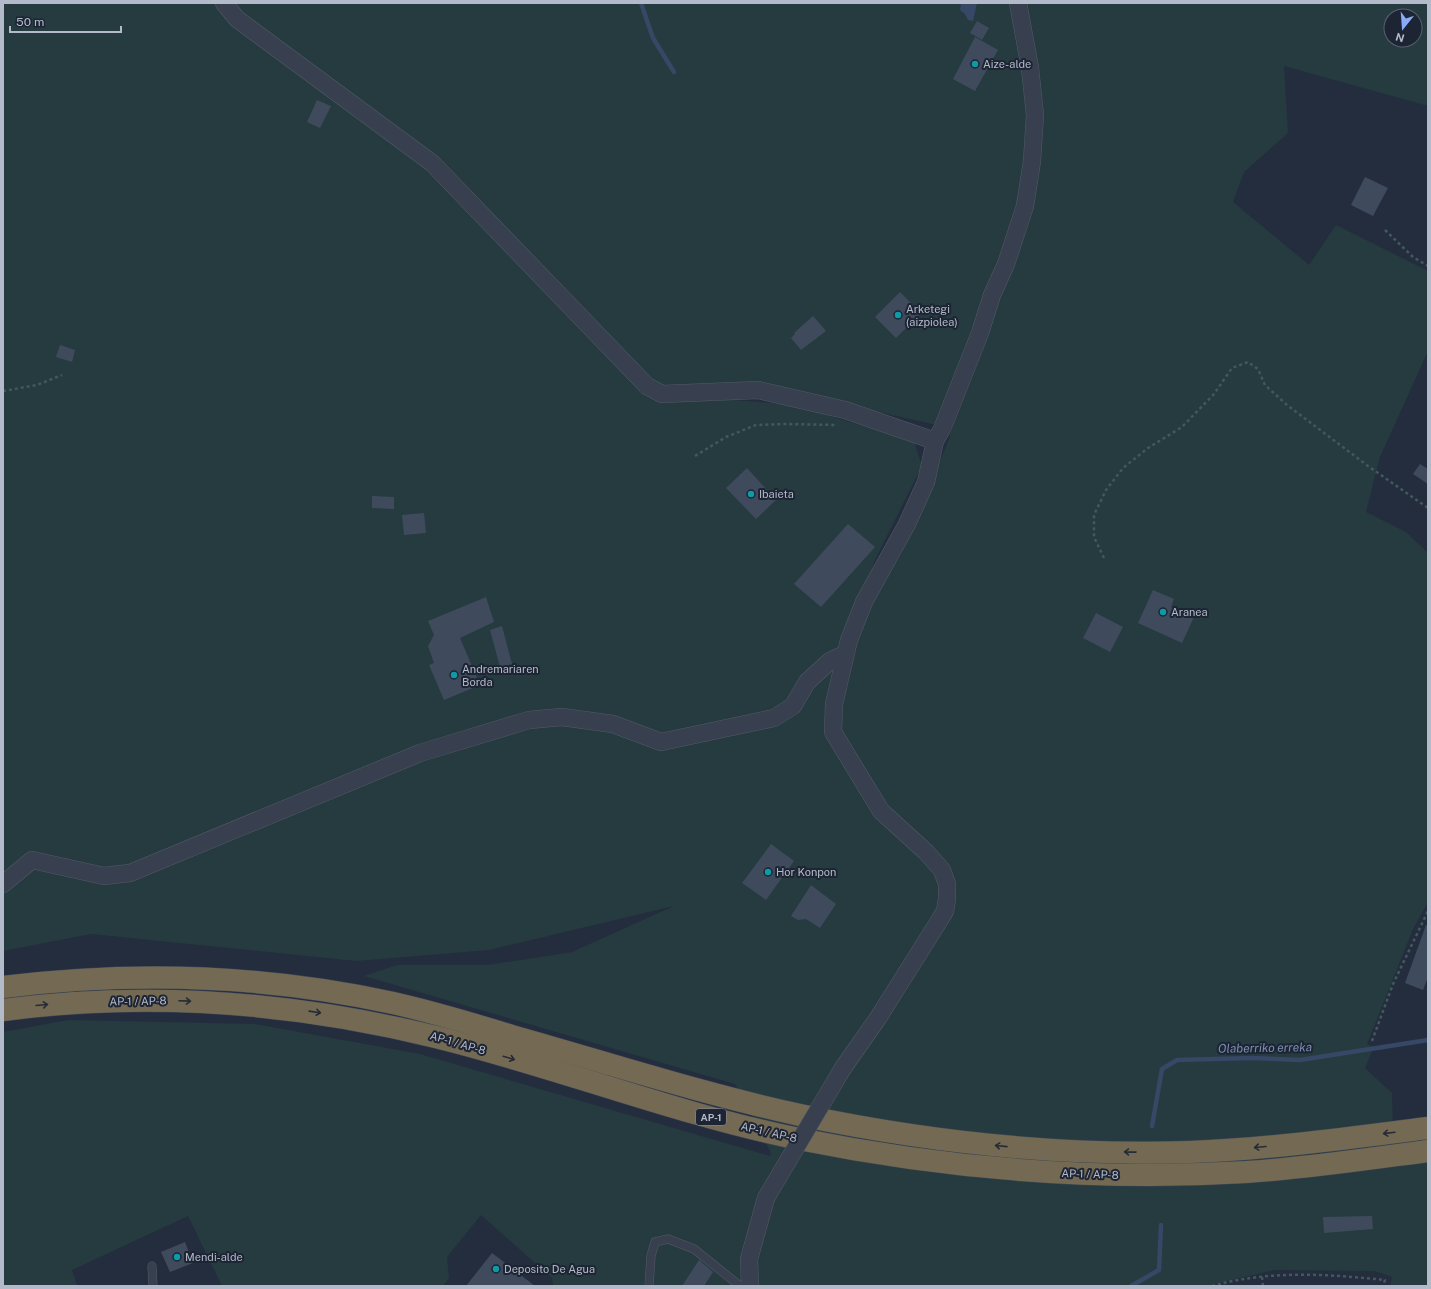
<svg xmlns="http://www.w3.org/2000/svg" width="1431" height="1289" font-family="'Public Sans',sans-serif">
<rect width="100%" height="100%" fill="#232d3e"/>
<path fill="#253b3f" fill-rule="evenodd" d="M3,3H1428V106L1284,66L1288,133L1244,172L1233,202L1309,265L1336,225L1428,271V351L1380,457L1366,512L1406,532L1428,553V902L1413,929L1367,1044L1374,1047L1365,1068L1392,1093L1393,1134L1428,1136V1286H1390L1392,1277L1374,1271L1274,1270L1206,1286H553L552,1278L481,1215L447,1257L449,1278L443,1286H222L188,1216L72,1270L77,1286H3V1032L68,1020L255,1024L420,1054L770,1156L771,1153L735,1084L364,976L397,965H488L572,952L674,906L489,950L356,961L91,934L3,951ZM1391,16H1415V40H1391ZM991,300L948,442L899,558L864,601L874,562L922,466L914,441L793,405L665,394L800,395L937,425Z"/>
<polygon fill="#374766" points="961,3 977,3 973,21 968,20 965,14 960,10"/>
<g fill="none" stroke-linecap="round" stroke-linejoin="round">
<g stroke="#374766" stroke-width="4.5">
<polyline points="641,3 653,38 674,72"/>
<polyline points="1152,1126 1162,1069 1177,1060 1252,1058 1300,1060 1428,1040"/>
<polyline points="1131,1286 1159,1270 1161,1225"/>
</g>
</g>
<g fill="#3f4b5d">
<polygon points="977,21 989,28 982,40 970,33"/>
<polygon points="975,37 998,50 975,91 953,79"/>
<polygon points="317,100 331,106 320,128 307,122"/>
<polygon points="1365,177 1388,188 1373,216 1351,205"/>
<polygon points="900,292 921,313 896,338 875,317"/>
<polygon points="813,316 826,331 801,350 791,338 795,334 794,333"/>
<polygon points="60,345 75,350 72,362 56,357"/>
<polygon points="1420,464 1428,469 1428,484 1413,474"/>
<polygon points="747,468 776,500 756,519 726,488"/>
<polygon points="372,496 394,497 394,509 372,508"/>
<polygon points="424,513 426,533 404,535 402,515"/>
<polygon points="848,524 875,547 821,607 794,584"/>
<polygon points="1153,590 1174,599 1171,607 1194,617 1182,643 1138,623"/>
<polygon points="486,597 494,622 460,638 480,685 444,700 429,665 434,663 428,646 434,635 428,621"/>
<polygon points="1096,613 1123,627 1110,652 1083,638"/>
<polygon points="502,626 512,664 500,667 490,630"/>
<polygon points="771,844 794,861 766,900 742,883"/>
<polygon points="811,885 836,904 820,928 806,919 798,920 791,916"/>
<polygon points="1426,925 1428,925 1428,977 1423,990 1405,983"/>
<polygon points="1372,1216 1373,1229 1324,1233 1323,1217"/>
<polygon points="185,1242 193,1263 170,1272 161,1252"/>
<polygon points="492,1253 535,1286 466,1286"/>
<polygon points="699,1260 713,1272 704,1286 682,1286"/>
</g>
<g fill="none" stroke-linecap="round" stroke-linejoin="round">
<defs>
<g id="lane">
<polyline points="152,1266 153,1286"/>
<polyline points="649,1286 651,1256 655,1242 668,1239 694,1249 740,1286"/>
</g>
<g id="street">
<polyline points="224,3 237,19 432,163 647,386 662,394 758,390 845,410 935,441"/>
<polyline points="3,884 32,860 104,876 130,873 420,753 529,720 562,717 613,724 661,742 774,718 793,706 807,682 830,661 845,654"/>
<polyline points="843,1068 878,1018 939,921 945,911 947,899 947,884 942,870 926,852 881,811 833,732 834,704 849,640 864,602 907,524 926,482 935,441 942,429 980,333 992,295 1006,264 1025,206 1032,161 1035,115 1030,68 1018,3"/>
<polyline points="750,1286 749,1259 766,1198"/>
</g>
<g id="highway">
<path d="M3,987C133,971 265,975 393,1003C433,1012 473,1024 512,1036C608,1063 703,1094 800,1115C928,1142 1059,1156 1189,1152C1270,1149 1349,1138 1428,1128"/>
<path d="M3,1010C148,991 294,1002 436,1037C558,1067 676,1114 799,1139C947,1169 1097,1181 1247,1172C1308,1168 1368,1159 1428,1151"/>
</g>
</defs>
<use href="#lane" stroke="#535a69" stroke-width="9"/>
<use href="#street" stroke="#535a69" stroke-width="18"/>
<use href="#highway" stroke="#404756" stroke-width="23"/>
<g stroke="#43585c" stroke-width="2.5" stroke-dasharray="3 3" stroke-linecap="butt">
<polyline points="1385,230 1413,257 1428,266"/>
<polyline points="3,391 37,385 62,375"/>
<polyline points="695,456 726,437 756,425 786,424 836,425"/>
<polyline points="1104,558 1094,537 1094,515 1106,490 1123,468 1148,448 1182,427 1214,394 1232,368 1248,362 1258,369 1265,385 1287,405 1368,466 1428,508"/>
<polyline points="1372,1041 1393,984 1428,911"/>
<polyline points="1262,1277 1263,1286"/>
<path d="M1212,1286C1268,1270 1328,1274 1385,1280L1383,1286"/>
</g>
<use href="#lane" stroke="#383f4e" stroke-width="8"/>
<use href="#street" stroke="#383f4e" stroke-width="17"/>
<use href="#highway" stroke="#746a54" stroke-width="22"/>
<defs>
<polyline id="street-bridge" points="766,1198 843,1068"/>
</defs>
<use href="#street-bridge" stroke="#535a69" stroke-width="18" stroke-linecap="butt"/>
<use href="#street-bridge" stroke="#383f4e" stroke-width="17"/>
</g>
<defs><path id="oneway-shaft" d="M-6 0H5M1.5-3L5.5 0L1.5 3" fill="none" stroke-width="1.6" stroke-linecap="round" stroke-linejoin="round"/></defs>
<g stroke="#262b36">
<use href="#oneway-shaft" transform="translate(185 1001) rotate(2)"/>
<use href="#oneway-shaft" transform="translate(42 1005) rotate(-5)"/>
<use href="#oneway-shaft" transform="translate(315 1012) rotate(8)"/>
<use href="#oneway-shaft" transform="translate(509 1058) rotate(16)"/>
<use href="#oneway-shaft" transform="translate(1389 1133) rotate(173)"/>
<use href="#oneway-shaft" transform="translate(1001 1146) rotate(-174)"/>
<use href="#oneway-shaft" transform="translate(1260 1147) rotate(175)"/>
<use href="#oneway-shaft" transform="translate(1130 1152) rotate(-179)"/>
</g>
<g fill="#0f9aa8" stroke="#1d2433" stroke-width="1.5">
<circle cx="975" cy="64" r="4"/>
<circle cx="898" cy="315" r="4"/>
<circle cx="751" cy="494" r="4"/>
<circle cx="1163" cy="612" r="4"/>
<circle cx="454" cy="675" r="4"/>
<circle cx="768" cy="872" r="4"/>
<circle cx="177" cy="1257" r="4"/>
<circle cx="496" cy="1269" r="4"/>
</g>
<g text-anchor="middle" stroke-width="4" stroke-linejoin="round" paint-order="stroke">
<rect fill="#1d2433" stroke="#868d9c" stroke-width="1" x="696" y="1109" width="30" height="16" rx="3"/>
<g font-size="10" font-weight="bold" fill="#b3bac9">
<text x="711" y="1121">AP-1</text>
</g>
<g font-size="11" fill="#b3bac9" stroke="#1d2433" text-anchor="start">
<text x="983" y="68">Aize-alde</text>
<text x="906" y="313">Arketegi<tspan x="906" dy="13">(aizpiolea)</tspan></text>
<text x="759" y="498">Ibaieta</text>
<text x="1171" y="616">Aranea</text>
<text x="462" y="673">Andremariaren<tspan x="462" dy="13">Borda</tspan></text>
<text x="776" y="876">Hor Konpon</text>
<text x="185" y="1261">Mendi-alde</text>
<text x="504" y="1273">Deposito De Agua</text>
</g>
<g font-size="11" fill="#b3bac9" stroke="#1d2433">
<text transform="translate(138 1001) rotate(-1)" y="4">AP-1 / AP-8</text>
<text transform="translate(458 1043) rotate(16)" y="4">AP-1 / AP-8</text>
<text transform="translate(769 1132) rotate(13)" y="4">AP-1 / AP-8</text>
<text transform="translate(1090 1174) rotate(2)" y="4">AP-1 / AP-8</text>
</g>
<g font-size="12" font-style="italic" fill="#7b8eb2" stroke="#1d2433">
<text transform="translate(1265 1048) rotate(-1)" y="4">Olaberriko erreka</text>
</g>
</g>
<rect width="1431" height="1289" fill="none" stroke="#b3bac9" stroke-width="8"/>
<g transform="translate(1403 28) rotate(197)"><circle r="19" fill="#1d2433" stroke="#59606f"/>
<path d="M0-3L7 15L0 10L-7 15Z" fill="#88acfa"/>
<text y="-6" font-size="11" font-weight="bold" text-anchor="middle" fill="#b3bac9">N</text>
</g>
<path d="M10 26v6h111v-6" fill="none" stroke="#b3bac9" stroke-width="2"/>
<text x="16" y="26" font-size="12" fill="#b3bac9" stroke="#1d2433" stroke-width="3" paint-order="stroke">50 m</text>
</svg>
